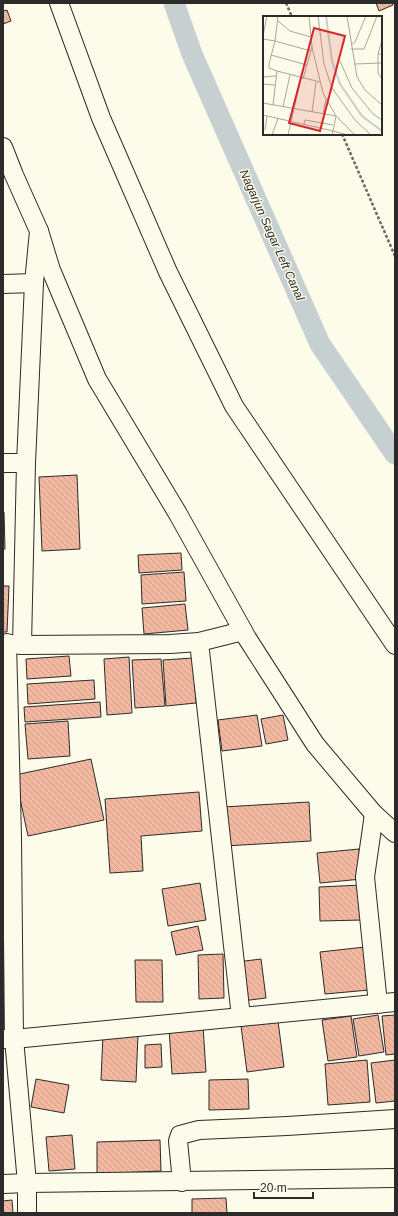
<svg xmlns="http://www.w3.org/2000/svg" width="398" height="1216" font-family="Helvetica,sans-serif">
<defs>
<pattern id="building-back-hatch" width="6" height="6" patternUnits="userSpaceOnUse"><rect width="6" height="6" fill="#f2b8a0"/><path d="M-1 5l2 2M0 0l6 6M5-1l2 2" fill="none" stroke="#d09e8a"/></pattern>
</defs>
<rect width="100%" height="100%" fill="#fdfbea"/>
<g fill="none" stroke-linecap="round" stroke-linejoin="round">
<polyline stroke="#c7d0d0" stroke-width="21" points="174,3 192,54 320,344 395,454"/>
</g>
<g fill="url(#building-back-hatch)" stroke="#2b2b2b">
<polygon points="376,3 392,3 393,5 379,11"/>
<polygon points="7,10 11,21 3,24 3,11"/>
<polygon points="77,475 80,549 42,551 39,477"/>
<polygon points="3,512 4,512 5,549 3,549"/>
<polygon points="181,553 182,570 139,573 138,555"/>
<polygon points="184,572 186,601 142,604 141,575"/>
<polygon points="3,586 9,586 7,632 3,632"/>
<polygon points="185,604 188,630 144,634 142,608"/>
<polygon points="69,656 71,676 27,679 26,659"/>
<polygon points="129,657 132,713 107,715 104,659"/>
<polygon points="193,658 196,703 166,706 163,660"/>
<polygon points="161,659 165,706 135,708 132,660"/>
<polygon points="94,680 95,699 28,704 27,684"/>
<polygon points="100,702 101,717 25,722 24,707"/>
<polygon points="257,715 262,746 222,751 218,720"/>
<polygon points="283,715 288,740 266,744 261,719"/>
<polygon points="68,721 70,756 28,759 25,724"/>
<polygon points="91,759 104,820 28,836 15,775"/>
<polygon points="199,792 202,831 141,836 143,871 110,873 105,799"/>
<polygon points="309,802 311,841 225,846 223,807"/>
<polygon points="359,849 362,879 320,883 317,853"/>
<polygon points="200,883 206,920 168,926 162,889"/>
<polygon points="362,885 363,920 320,921 319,887"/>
<polygon points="198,926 203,950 176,955 171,932"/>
<polygon points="365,947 369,990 325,994 320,952"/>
<polygon points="223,954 224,998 199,999 198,955"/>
<polygon points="261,959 266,998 242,1001 237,962"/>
<polygon points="135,960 162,960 163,1002 136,1002"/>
<polygon points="378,1015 384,1052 359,1056 353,1019"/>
<polygon points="395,1015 395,1054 386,1055 382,1016"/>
<polygon points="351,1016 357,1057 328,1061 322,1020"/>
<polygon points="278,1021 284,1067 247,1072 241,1026"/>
<polygon points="203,1026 206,1072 172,1074 169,1028"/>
<polygon points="103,1034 138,1035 136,1082 101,1080"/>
<polygon points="161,1044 162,1067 145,1068 145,1045"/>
<polygon points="367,1060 370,1102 328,1105 325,1064"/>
<polygon points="395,1060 395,1101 376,1103 371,1063"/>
<polygon points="36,1079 69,1085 64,1113 31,1107"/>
<polygon points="248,1079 249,1109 209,1110 209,1080"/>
<polygon points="72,1135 75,1169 49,1171 46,1137"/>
<polygon points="160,1140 161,1171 97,1174 97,1142"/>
<polygon points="226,1198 227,1213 192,1213 192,1199"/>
<polygon points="12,1200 13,1213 3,1213 3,1201"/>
</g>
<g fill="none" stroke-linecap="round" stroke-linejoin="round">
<defs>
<g id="street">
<polyline points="59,3 101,118 168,272 234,406 395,645"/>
<polyline points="3,147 14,175 39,231 34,283 26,463 22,645"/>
<polyline points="39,231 51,270 97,379 178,514 247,638 315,744 374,814 395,833"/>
<polyline points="3,284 34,283"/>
<polyline points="3,463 26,463"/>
<polyline points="199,642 241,1017"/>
<polyline points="7,643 12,837 14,1039 27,1183 27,1213"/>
<polyline points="10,644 22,645 170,644 199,642 243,631"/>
<polyline points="374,814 365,877 378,1004"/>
<polyline points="3,1039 14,1039 395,1002"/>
<polyline points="182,1182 178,1141 180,1135 199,1130 287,1126 395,1119"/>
<polyline points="3,1184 27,1183 395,1178"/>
</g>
</defs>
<use href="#street" stroke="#2b2b2b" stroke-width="20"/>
<g stroke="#6a6964" stroke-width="2.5" stroke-dasharray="3 2" stroke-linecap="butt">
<polyline points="286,3 292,17"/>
<polyline points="342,134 395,256"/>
</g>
<use href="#street" stroke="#fdfbea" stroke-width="18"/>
</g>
<g text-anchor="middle" stroke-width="3" stroke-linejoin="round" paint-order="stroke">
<g font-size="12" font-style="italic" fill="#2b2b2b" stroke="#fdfbea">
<text transform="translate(272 235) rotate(66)" y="4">Nagarjun Sagar Left Canal</text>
</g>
</g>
<g transform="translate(263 16)">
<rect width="119" height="119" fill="#fdfbea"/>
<path fill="none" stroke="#c7d0d0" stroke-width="2" d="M63,0L69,45L77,68L99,100L119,115"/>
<path fill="none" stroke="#a9a89e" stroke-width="1" d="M15,0L12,25L48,35M55,0L61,48L69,72L92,104L108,119M84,0L94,61L102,74L119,89M15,5L27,15L48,21M0,20L4,0M0,23L12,25L6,48V52L14,55L10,89M119,24L115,38H119M88,29L92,26L103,0M88,33H101L114,0M115,38V57L119,63M8,39L44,49M77,45L89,72L110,98L119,104M91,48L119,47M14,55L57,66M0,61L13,60M40,63L49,31L46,0M0,68L12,69M0,87L73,100L60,77L49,31M20,91L27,59M49,96L53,66M60,98L63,83M0,99L70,115L69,119M41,108L42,104L70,109M2,114L4,100M9,119L15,102M25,119L38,62M85,119L70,115L73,100L92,119"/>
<path fill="#d62828" fill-opacity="0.15" stroke="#d62828" stroke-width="2" d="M51,12L82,20L57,115L26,107Z"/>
<rect width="119" height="119" fill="none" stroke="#2b2b2b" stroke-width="2"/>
</g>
<rect width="398" height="1216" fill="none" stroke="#2b2b2b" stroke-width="8"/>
<path d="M254 1192v6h59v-6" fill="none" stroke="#2b2b2b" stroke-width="2"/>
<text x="260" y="1192" font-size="12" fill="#2b2b2b" stroke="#fdfbea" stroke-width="3" paint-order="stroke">20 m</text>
</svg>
